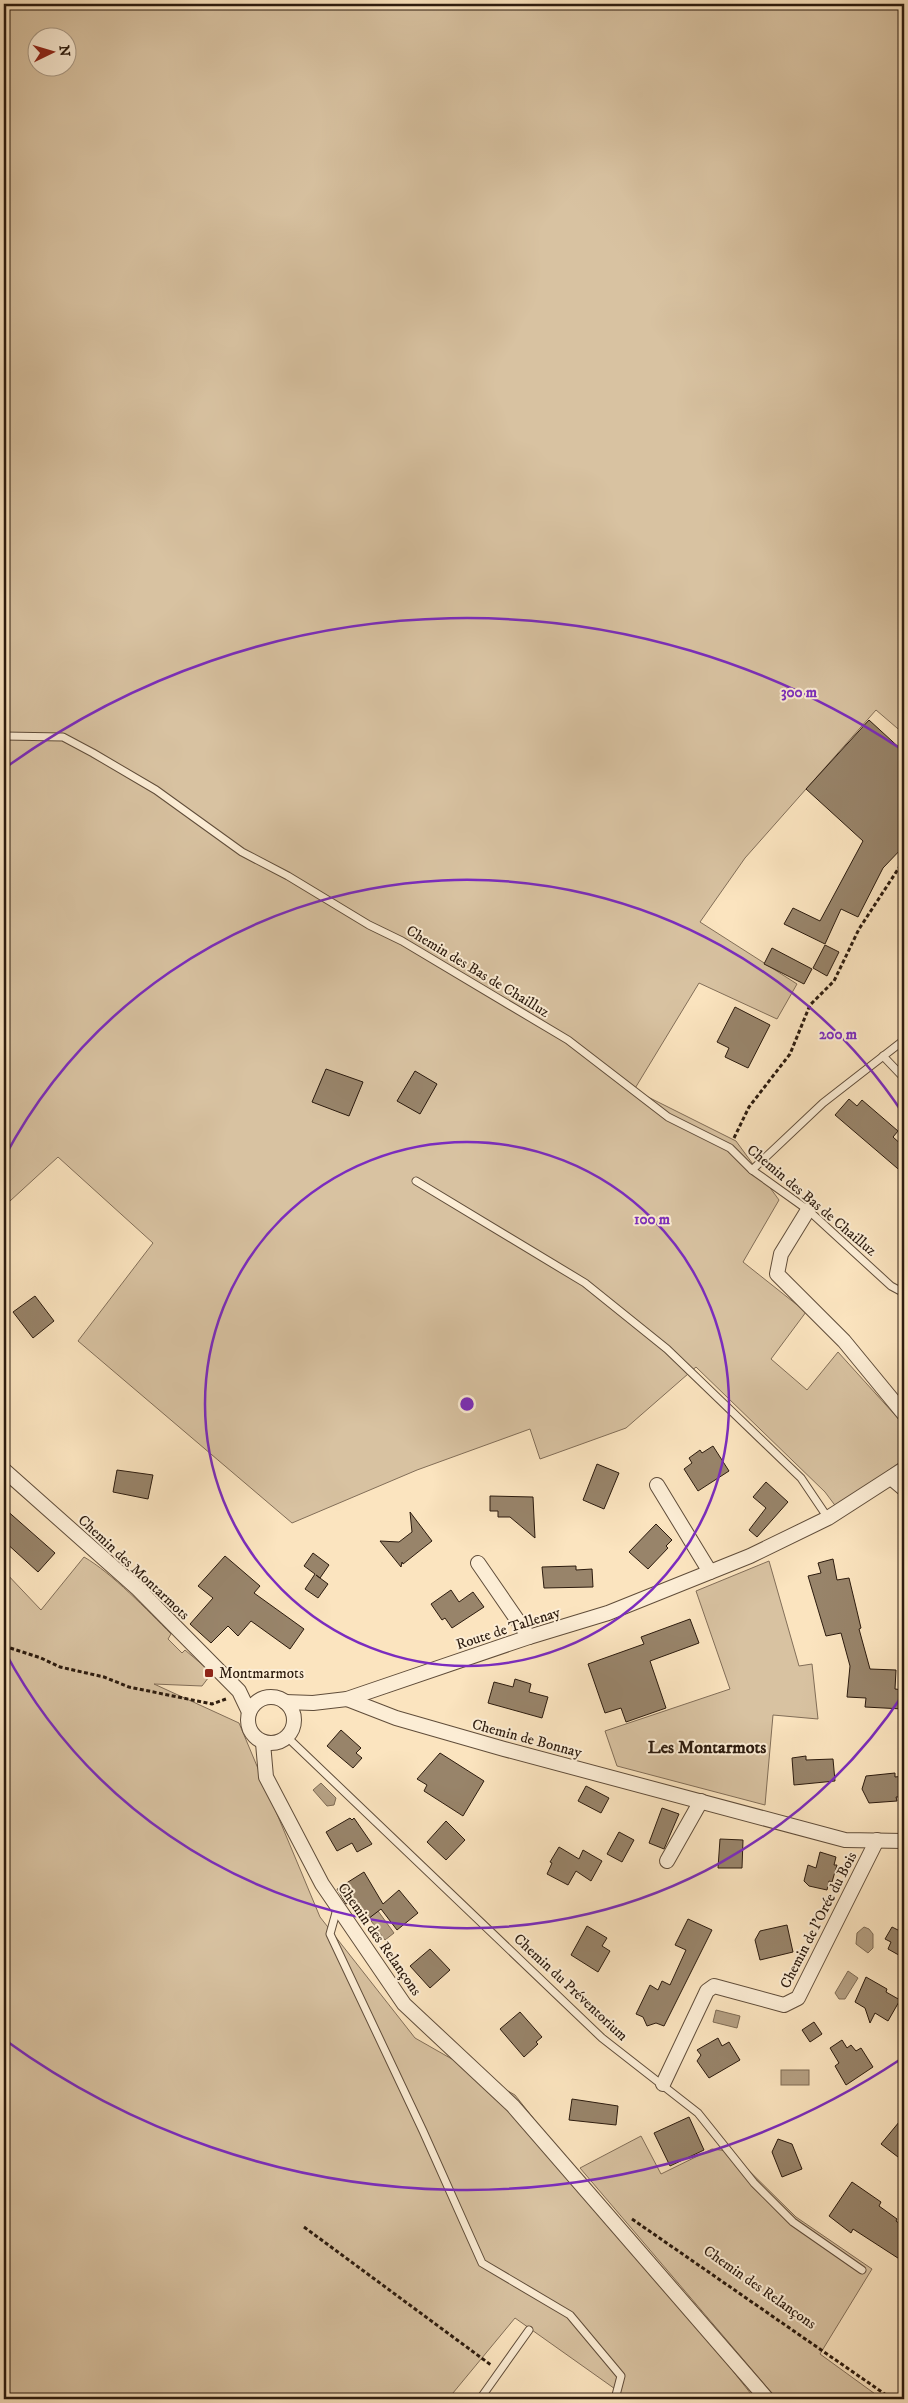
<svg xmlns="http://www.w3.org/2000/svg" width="908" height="2403" font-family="'IM FELL DW Pica',serif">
<rect width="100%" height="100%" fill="#fbe4bf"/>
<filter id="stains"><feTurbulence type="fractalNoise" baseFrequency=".004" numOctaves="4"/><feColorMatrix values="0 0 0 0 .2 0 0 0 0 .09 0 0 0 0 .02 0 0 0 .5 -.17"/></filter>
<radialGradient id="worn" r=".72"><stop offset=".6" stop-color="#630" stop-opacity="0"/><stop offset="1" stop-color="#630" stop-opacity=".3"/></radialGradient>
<g fill="#d8c2a1" stroke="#826e58" fill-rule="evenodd">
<path d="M4,4H904V734L876,710L745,858L700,922L797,984L777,1019L699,983L634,1090L736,1141L779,1200L743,1262L806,1312L771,1359L807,1390L838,1352L904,1425V1459L837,1508L825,1492L696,1367L626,1428L540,1459L530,1429L417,1470L292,1523L78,1341L153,1243L58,1157L10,1201L4,1194ZM38,38H68V68H38Z"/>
<path d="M84,1557C112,1573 148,1611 171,1634L168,1639L182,1653L185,1650L212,1673L202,1686L154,1684L239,1723L320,1917L415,2038L515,2095L755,2399H624L625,2396L515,2318L448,2399H4V1571L41,1610Z"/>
<polygon points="769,1561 799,1666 812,1664 818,1719 773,1715 765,1805 617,1766 605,1731 730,1689 696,1591"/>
<polygon points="641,2136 661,2174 712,2149 729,2151 796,2217 872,2269 820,2354 882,2399 777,2399 580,2168"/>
</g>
<g fill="#b5a083" stroke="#7e6b54">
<polygon points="321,1783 336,1798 334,1805 327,1806 313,1790"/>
<polygon points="378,1911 394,1933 385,1940 369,1918"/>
<polygon points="864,1927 869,1929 873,1934 873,1948 868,1953 856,1944 857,1933"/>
<polygon points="848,1971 858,1978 845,1999 839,1999 835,1993"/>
<polygon points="716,2010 740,2016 737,2028 713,2022"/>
<rect x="781" y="2070" width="28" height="15"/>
</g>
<g fill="#98846a" stroke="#2c1b0e">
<polygon points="869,720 904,752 904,846 883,868 858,917 841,909 825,944 784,924 793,908 820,921 863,841 806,789"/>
<polygon points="825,945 839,952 827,976 813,968"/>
<polygon points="772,948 812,969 804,984 764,964"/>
<polygon points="735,1007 770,1025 748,1068 725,1057 729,1048 717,1042"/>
<polygon points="326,1069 363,1082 349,1116 312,1102"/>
<polygon points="415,1071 437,1084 420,1114 397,1101"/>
<polygon points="849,1099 857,1106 862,1100 898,1131 893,1137 904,1147 904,1174 835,1115"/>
<polygon points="35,1296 54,1321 33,1338 13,1312"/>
<polygon points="713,1446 729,1471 698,1491 684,1469 692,1463 689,1458 700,1450 702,1453"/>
<polygon points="597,1464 619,1473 604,1509 583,1500"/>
<polygon points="117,1470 153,1475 148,1499 113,1492"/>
<polygon points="766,1482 788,1502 757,1537 749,1530 766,1508 753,1497"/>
<polygon points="490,1496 533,1497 535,1538 510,1517 498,1517 498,1511 490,1511"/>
<polygon points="4,1508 55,1553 38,1572 4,1541"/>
<polygon points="410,1512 432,1541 403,1564 402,1562 401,1567 380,1541 399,1542 412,1532"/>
<polygon points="656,1524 672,1540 666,1546 668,1548 648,1569 629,1552"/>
<polygon points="313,1553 329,1565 320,1578 316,1575 328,1584 318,1598 305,1589 315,1574 304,1566"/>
<polygon points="225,1556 260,1586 254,1593 304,1629 290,1649 251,1621 238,1636 228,1626 211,1643 190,1624 213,1598 198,1586"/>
<polygon points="833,1559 837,1580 849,1578 861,1628 859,1629 870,1669 896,1670 895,1689 904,1690 903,1709 865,1707 866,1698 847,1697 850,1666 841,1633 826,1636 808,1576 821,1573 818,1563"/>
<polygon points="576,1566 576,1570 592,1569 593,1587 544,1588 542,1567"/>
<polygon points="451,1590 459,1602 473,1592 484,1607 452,1628 445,1618 442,1620 431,1604"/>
<polygon points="690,1619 699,1643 650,1661 666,1708 626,1722 621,1708 605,1713 588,1664 644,1644 641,1637"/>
<polygon points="515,1679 531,1684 529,1692 548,1697 542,1718 488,1703 494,1682 513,1687"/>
<polygon points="341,1730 361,1748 356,1753 362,1758 353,1768 327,1746"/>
<polygon points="440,1753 484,1781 463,1816 424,1791 427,1785 417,1779"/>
<polygon points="806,1756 806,1760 833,1759 835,1781 794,1785 792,1758"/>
<polygon points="895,1773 895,1777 904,1776 904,1797 896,1797 897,1801 869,1803 862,1789 866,1776"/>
<polygon points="586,1786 609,1798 601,1813 578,1801"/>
<polygon points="662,1808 679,1814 664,1849 649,1843"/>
<polygon points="350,1818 352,1820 354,1818 372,1844 357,1852 352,1843 337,1851 326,1832"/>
<polygon points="446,1821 465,1840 446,1860 427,1842"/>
<polygon points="619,1832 634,1840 622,1862 607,1854"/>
<polygon points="720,1839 743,1840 742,1868 718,1868"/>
<polygon points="559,1847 579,1859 583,1850 602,1861 591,1881 576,1871 568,1885 547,1874 552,1863 550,1862"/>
<polygon points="820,1852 836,1857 834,1865 837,1865 832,1882 829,1881 827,1890 809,1886 804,1881 808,1865 816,1868"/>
<polygon points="364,1872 383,1904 399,1890 418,1913 397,1930 381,1909 368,1919 354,1899 346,1904 337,1889"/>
<polygon points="688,1919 712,1930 664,2026 656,2023 647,2026 643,2017 636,2014 650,1985 658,1990 662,1981 670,1985 686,1950 675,1945"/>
<polygon points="904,1920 904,1958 888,1949 891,1942 885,1939 892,1927 898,1930"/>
<polygon points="787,1925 793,1952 760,1960 755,1940 760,1931"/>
<polygon points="587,1926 607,1938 602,1946 610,1951 598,1972 571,1955"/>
<polygon points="430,1949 450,1970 430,1988 410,1966"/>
<polygon points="866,1977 887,1989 886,1992 900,2000 888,2021 875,2013 870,2023 865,2008 855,2002"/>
<polygon points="520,2012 542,2037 536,2042 538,2044 524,2057 500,2029"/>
<polygon points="814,2022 822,2034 810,2042 802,2030"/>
<polygon points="718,2038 722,2046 729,2042 740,2060 709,2078 697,2061 701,2055 697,2050"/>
<polygon points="842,2040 847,2048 851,2045 856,2051 861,2048 873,2067 846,2085 835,2066 839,2063 830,2048"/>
<polygon points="572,2099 618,2106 616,2125 569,2120"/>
<polygon points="904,2116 904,2150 898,2157 881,2144"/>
<polygon points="689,2117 704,2150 670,2166 654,2133"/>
<polygon points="778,2139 792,2144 802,2169 782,2177 772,2152"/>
<polygon points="852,2182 881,2202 879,2206 897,2219 896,2221 904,2227 904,2262 853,2229 851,2233 829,2216"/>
</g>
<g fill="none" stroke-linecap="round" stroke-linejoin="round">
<defs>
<g id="lane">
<polyline points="4,736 63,737 93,753 156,790 242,852 288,876 369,925 402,941 568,1040 668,1117 730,1148 752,1170 808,1210 891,1286 904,1293"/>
<polyline points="883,1056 904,1078"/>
<polyline points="752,1170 823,1103 904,1040"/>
<polyline points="416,1181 585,1283 667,1349 801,1478 828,1518"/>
<polyline points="287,1737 602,2038 698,2113 754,2183 793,2222 862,2270"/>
<polyline points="337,1909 330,1934 423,2131 482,2263 570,2315 621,2376 615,2399"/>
<polyline points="480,2399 529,2330"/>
</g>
<g id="street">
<polyline points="808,1210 781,1254 777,1274 844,1341 904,1414"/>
<polyline points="4,1470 138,1589 239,1691 249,1712"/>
<polyline points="891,1478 904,1489"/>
<polyline points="657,1485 710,1572"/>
<polyline points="478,1563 529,1637"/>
<circle cx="271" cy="1720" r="23"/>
<polyline points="347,1699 396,1718 504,1749 845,1840 904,1841"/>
<polyline points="285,1702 313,1703 347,1699 529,1637 608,1613 750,1556 828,1518 904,1469"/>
<polyline points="263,1743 266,1777 322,1884 404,2004 513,2106 767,2399"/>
<polyline points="667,1861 701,1801"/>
<polyline points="663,2084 707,1991 714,1986 784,2005 798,1998 877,1840"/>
</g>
</defs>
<use href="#lane" stroke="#604d3a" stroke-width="9"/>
<use href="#street" stroke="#604d3a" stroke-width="16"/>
<g stroke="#2c1b0e" stroke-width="3" stroke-dasharray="4 2.5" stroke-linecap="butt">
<polyline points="734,1138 749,1107 790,1054 810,1005 834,981 859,929 904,860"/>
<polyline points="4,1646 41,1658 60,1667 104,1677 129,1687 212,1704 226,1699"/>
<polyline points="632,2219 892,2399"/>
<polyline points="304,2227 491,2365"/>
</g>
<use href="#lane" stroke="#fcedd5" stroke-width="7"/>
<use href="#street" stroke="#fcedd5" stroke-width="14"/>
</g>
<g fill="none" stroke="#7b2cbf" stroke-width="2.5">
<circle cx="467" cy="1404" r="262"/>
<path d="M904 1693A524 524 0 0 1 4 1650M4 1158A524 524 0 0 1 904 1115"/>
<path d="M901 2059A786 786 0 0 1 5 2040M5 768A786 786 0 0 1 901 749"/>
</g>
<rect fill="#8f2418" stroke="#fcedd5" stroke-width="2" x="204" y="1668" width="10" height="10" rx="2.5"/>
<g text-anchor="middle" stroke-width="4" stroke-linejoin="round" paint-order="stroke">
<g font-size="15" fill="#2c1b0e" stroke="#fcedd5">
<text transform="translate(478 971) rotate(31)" y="5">Chemin des Bas de Chailluz</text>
<text transform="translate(812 1200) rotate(40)" y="5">Chemin des Bas de Chailluz</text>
<text transform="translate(134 1567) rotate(43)" y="5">Chemin des Montarmots</text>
<text transform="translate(508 1628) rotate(-18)" y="5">Route de Tallenay</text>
<text transform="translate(527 1738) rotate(15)" y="5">Chemin de Bonnay</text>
<text transform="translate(818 1920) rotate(-63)" y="5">Chemin de l’Orée du Bois</text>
<text transform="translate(380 1939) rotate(55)" y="5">Chemin des Relançons</text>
<text transform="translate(571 1987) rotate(43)" y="5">Chemin du Préventorium</text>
<text transform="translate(760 2287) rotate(35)" y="5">Chemin des Relançons</text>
</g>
<g font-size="15" fill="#2c1b0e" stroke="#fcedd5" text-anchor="start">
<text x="219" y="1678">Montmarmots</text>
</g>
<g font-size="18" font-weight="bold" fill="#2c1b0e" stroke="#fcedd5">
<text x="707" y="1753">Les Montarmots</text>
</g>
</g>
<circle cx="467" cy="1404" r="8" fill="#7b2cbf" stroke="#fcedd5" stroke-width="2.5"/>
<g font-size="15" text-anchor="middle" font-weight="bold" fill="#7b2cbf" stroke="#fcedd5" stroke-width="4" stroke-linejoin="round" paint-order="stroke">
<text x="799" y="697">300 m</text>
<text x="838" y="1039">200 m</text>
<text x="652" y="1224">100 m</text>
</g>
<rect width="908" height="2403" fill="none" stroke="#fbe4bf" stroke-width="20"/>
<rect x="5" y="5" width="898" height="2393" fill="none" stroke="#2c1b0e" stroke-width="2.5"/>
<rect x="10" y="10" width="888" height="2383" fill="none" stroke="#2c1b0e"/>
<g transform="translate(52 52) rotate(85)"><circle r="24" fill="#fcedd5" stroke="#a99985"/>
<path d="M0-4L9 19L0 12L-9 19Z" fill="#8f2418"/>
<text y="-8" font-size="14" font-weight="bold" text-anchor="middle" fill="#2c1b0e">N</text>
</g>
<rect width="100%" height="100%" filter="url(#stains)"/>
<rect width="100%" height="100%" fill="url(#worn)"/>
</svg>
